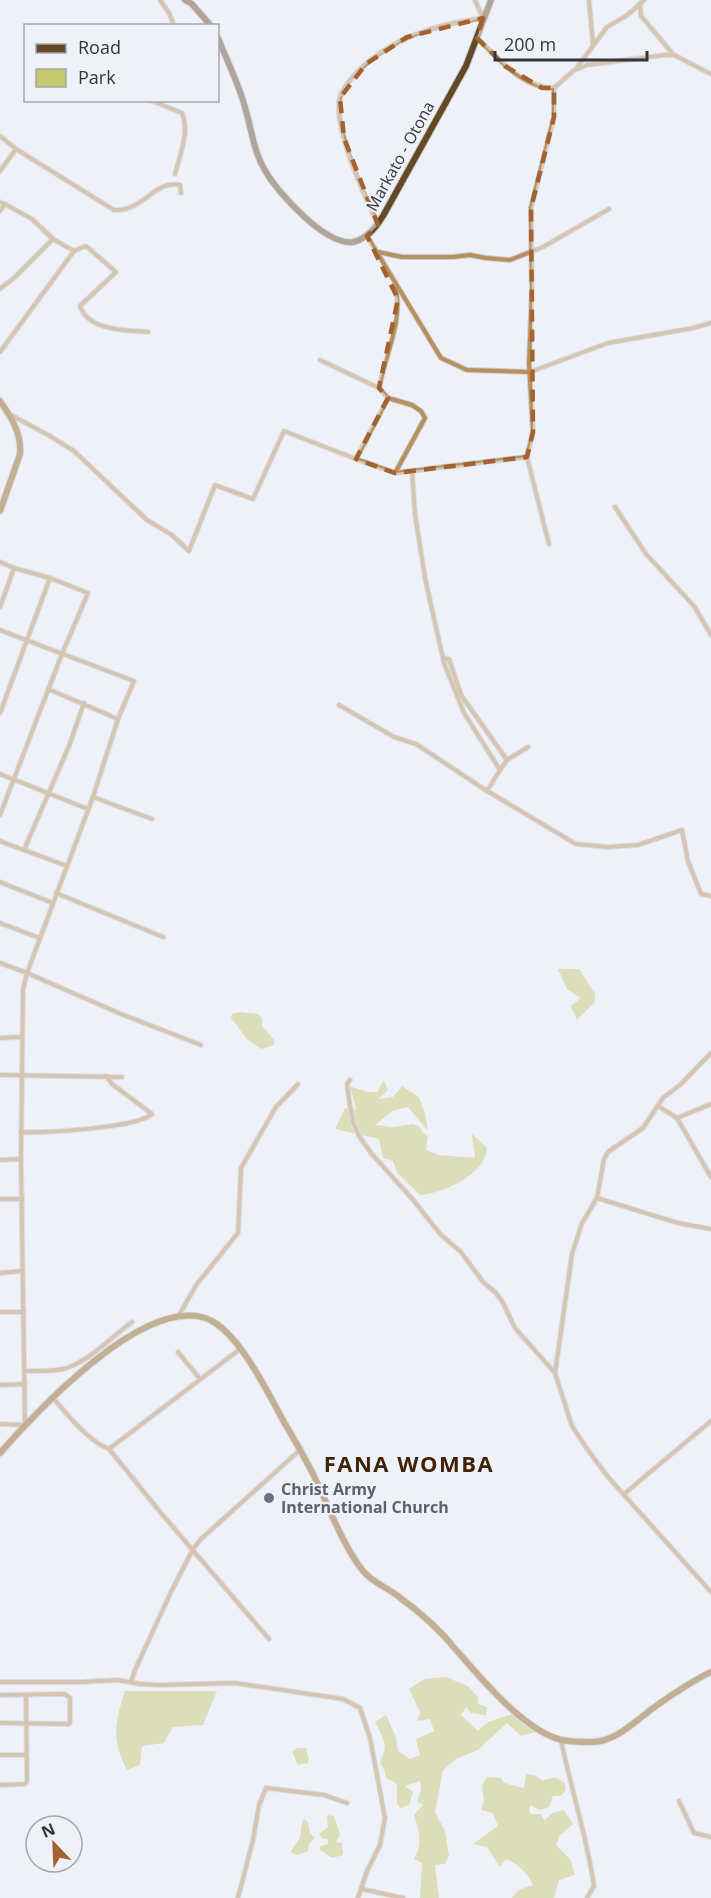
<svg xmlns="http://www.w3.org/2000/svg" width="711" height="1898" font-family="'Open Sans',sans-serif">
<rect width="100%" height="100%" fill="#eff1f9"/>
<g fill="#c5c86d">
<polygon points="558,969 579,969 595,994 595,1002 577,1020 571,1006 581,998 567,989"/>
<polygon points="239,1012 258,1014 262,1018 262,1026 274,1040 274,1045 261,1049 247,1039 231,1018 232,1014"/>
<path d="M384,1080L388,1090L378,1099L393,1097L402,1086L419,1097L425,1113L428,1131L408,1107L392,1111L375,1125L393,1127L413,1124L419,1126L422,1132L428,1136L426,1150L439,1155L475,1158L472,1134L487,1148C485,1175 444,1193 420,1195L397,1173L393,1161L383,1158L379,1139L335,1129L345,1108L356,1109L350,1086L367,1092H377Z"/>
<path d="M446,1677L468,1686L478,1697V1704L487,1707L486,1715L471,1713L466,1707L461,1715L478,1731L488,1722L512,1714L536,1732L521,1736L507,1723L478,1750L456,1759L443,1770L435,1812L445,1831L449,1856L445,1864L435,1865L439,1898H420L422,1863L414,1859C423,1844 419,1830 414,1815L423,1805L417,1802L421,1789L420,1781L405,1786L413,1792L409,1805L400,1808L397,1803V1784L386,1778L384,1769L380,1762C389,1744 384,1740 375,1722L386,1715L396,1737L398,1751L410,1759L420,1755L416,1739L434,1731L430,1719L417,1721L420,1712L409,1689L424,1679Z"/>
<path d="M125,1691H217L203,1725L173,1727L164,1743L142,1746L140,1765L127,1770C111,1739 115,1722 125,1691Z"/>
<path d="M298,1748H306L309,1759L308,1763L298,1765C295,1761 295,1756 292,1751Z"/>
<path d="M526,1774L534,1775L543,1781C552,1777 558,1776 565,1784L566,1790L561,1796H553L549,1807L540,1810L530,1805L529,1810L531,1814H541L544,1820L553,1813L564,1810L573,1824L560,1835L556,1845L570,1859L575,1875L559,1880L554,1898H512L518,1890L533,1885C527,1872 519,1865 506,1859L500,1867L487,1847L473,1844L498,1826L493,1813L481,1810L484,1801L482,1785L487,1777L501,1778L504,1783L524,1788Z"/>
<polygon points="327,1815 334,1816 340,1835 336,1842 342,1843 343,1855 332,1858 319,1849 321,1846 328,1844 328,1839 322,1838 319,1834 328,1827"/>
<path d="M304,1819L308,1822L310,1833L315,1838L310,1842L308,1851C300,1854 298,1857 291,1852C293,1847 296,1844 299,1839C302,1832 300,1826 304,1819Z"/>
</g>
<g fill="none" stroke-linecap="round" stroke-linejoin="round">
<defs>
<g id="street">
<polyline points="160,0 169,13 174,26"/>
<polyline points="589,0 593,44"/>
<polyline points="644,0 640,4 641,16 673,54"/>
<path d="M477,38C500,59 520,87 554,88L573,71L587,65L665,55H674L711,74"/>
<polyline points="576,69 607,27 626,16 640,4"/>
<path d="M150,100L182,113C190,133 180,154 175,174"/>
<path d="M0,136L16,149L114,210C143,212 155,179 180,185L181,193"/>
<polyline points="0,171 16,149"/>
<polyline points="0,202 5,204 0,211"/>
<polyline points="5,204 32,219 53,239 74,251"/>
<path d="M378,224C365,198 332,125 340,97C343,87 351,79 358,71C392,37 437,24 483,18L475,0"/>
<polyline points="367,236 441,358 467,370 530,372 608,343 693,328 711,323"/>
<polyline points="378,252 402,257 453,257 470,255 486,258 510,260 543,247 609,209"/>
<polyline points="0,289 15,277 53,239"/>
<path d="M0,352L74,251L86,246L116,272L80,306C88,331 126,330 148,332"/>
<polyline points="320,360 379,388 388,398 412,405 421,411 425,418 395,473"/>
<path d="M379,388C385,354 404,321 395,286"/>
<polyline points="11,415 50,436 74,451 147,520 172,535 189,551 215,485 253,499 284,431 356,459 388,398"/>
<polyline points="356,459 395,473 527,457"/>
<polyline points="412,471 415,514 425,578 444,663 464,713 500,770 487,791 576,844 608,847 638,845 682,830 688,861 701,894 711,896"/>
<polyline points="615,507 646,554 694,606 711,635"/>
<polyline points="549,544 527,457 533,432 529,363 532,291 531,208 554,117 554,88"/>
<polyline points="0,562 14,568 50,578 88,593 62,654 0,815"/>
<polyline points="0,607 14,568"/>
<polyline points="0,630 134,681 118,719 93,797 27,973 23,990 21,1159 25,1425 0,1424"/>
<polyline points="443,658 449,659 461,695 507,760"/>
<polyline points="48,689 118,719"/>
<polyline points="339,705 394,737 416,744 487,791"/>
<polyline points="0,713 50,578"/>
<polyline points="500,770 507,760 528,747"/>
<polyline points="0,774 88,809"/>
<polyline points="93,797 152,819"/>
<polyline points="0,841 67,866"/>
<polyline points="24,850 69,746 84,703"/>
<polyline points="0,882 53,903"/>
<polyline points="56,893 163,937"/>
<polyline points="0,923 40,938"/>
<polyline points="0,963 27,973 121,1014 201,1045"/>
<polyline points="0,1038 21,1037"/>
<polyline points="711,1053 681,1084 663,1098 643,1128 608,1152 604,1159 597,1198 582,1223 572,1254 555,1373 572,1426 585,1446 608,1477 711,1592"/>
<polyline points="0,1075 122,1077"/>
<polyline points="350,1080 347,1084 349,1099 353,1122 359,1136 371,1153 414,1201 441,1235 460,1251 484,1283 495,1292 502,1301 515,1328 555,1373"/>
<polyline points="658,1106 677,1118 711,1177"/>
<polyline points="677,1118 711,1104"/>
<path d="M21,1132C45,1133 137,1128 152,1114L112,1084L106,1076"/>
<polyline points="0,1160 21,1159"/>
<polyline points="597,1198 678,1223 711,1229"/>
<polyline points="0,1199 22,1199"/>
<polyline points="0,1273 22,1271"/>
<polyline points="0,1312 24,1312"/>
<polyline points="179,1315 197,1284 238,1233 241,1168 276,1107 298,1084"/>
<polyline points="178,1352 200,1379"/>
<path d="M25,1371C39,1371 54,1372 67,1368C91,1359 112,1337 132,1322"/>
<polyline points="0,1385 25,1384"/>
<path d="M53,1398C68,1415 88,1441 109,1449L240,1349"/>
<polyline points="109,1449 161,1513 269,1639"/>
<polyline points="624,1494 711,1421"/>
<polyline points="0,1682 82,1682 117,1680 140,1684 159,1685 235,1683 343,1699 360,1708 370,1738 385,1818 380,1845 367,1871 358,1898"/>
<polyline points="131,1682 135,1670 171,1592 193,1549 201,1539 300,1450"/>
<polyline points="0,1695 65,1694 70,1698 70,1723 68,1724 0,1723"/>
<path d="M561,1740C571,1789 587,1837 594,1886L587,1898"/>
<polyline points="0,1755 26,1755"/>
<polyline points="0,1785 25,1784 27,1781 26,1695"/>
<polyline points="679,1801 694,1833 711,1837"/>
<polyline points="362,1889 403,1898"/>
<polyline points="238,1898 253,1840 259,1805 266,1788 324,1795 347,1803"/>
</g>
<g id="secondary">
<path d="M0,401C11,417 22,434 20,454L0,511"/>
<path d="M0,1453C38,1410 150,1289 212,1321C241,1337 268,1393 284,1422C294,1439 304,1456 313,1474C328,1505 342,1544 363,1571C373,1583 387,1587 399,1597C420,1612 441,1631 457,1651C481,1678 525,1732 562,1740C571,1742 583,1742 592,1742C618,1741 636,1720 656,1706C673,1694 692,1681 711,1672"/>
</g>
<g id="primary">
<polyline points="185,0 192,4 211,26"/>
<path d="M218,38C227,61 240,86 246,111C252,132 254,153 266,172C278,193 326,246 353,242C367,239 376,227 383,216L466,66L491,0"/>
</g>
</defs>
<use href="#street" stroke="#cacbd3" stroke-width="6"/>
<use href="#secondary" stroke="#cacbd3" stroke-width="8"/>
<use href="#primary" stroke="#cacbd3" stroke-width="8"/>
<use href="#street" stroke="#b7905a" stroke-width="4"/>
<use href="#secondary" stroke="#8f6219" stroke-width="6"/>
<use href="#primary" stroke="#634924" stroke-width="6"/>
</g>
<path d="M0 0H711V1898H0ZM483,18L477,38L505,66L542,88H554V117L531,208L533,432L527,457L395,473L356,459L388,398L379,388L398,299L367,236L378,225L344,138L340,98L366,64L407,37Z" fill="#eff1f9" fill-opacity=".55" fill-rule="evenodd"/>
<path fill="none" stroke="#a3622e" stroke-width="4.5" stroke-dasharray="12 8" stroke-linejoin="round" d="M483,18L477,38L505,66L542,88H554V117L531,208L533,432L527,457L395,473L356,459L388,398L379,388L398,299L367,236L378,225L344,138L340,98L366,64L407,37Z"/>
<circle fill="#6b7280" stroke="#eff1f9" stroke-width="2" cx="269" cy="1498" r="6"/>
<g text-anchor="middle" stroke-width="4.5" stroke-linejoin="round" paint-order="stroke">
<g font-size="16" fill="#353539" stroke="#eff1f9">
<text transform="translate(400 156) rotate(-61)" y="6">Markato - Otona</text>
</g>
<g font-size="16" font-weight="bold" fill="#5b616d" stroke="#eff1f9" text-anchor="start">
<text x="281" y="1495">Christ Army<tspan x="281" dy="18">International Church</tspan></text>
</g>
<g font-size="22" font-weight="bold" letter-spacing="1.5" fill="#412208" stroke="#eff1f9">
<text x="409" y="1472">FANA WOMBA</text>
</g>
</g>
<rect x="24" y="24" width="195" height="78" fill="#eff1f9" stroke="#a5a6ac" stroke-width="1.5"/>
<rect x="36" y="44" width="30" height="9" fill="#634924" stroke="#a5a6ac" stroke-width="1.5"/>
<text x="78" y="54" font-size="18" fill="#353539">Road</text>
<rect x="36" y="69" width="30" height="18" fill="#c5c86d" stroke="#a5a6ac" stroke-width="1.5"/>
<text x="78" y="84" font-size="18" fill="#353539">Park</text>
<g transform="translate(54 1844) rotate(337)"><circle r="28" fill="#eff1f9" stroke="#a5a6ac" stroke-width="1.5"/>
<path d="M0-4.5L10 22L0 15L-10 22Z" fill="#a3622e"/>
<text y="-9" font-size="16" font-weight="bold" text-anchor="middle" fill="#353539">N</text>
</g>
<path d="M495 51v9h152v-9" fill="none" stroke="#353539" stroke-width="3"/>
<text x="504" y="51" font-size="18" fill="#353539" stroke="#eff1f9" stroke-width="4.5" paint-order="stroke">200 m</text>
</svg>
